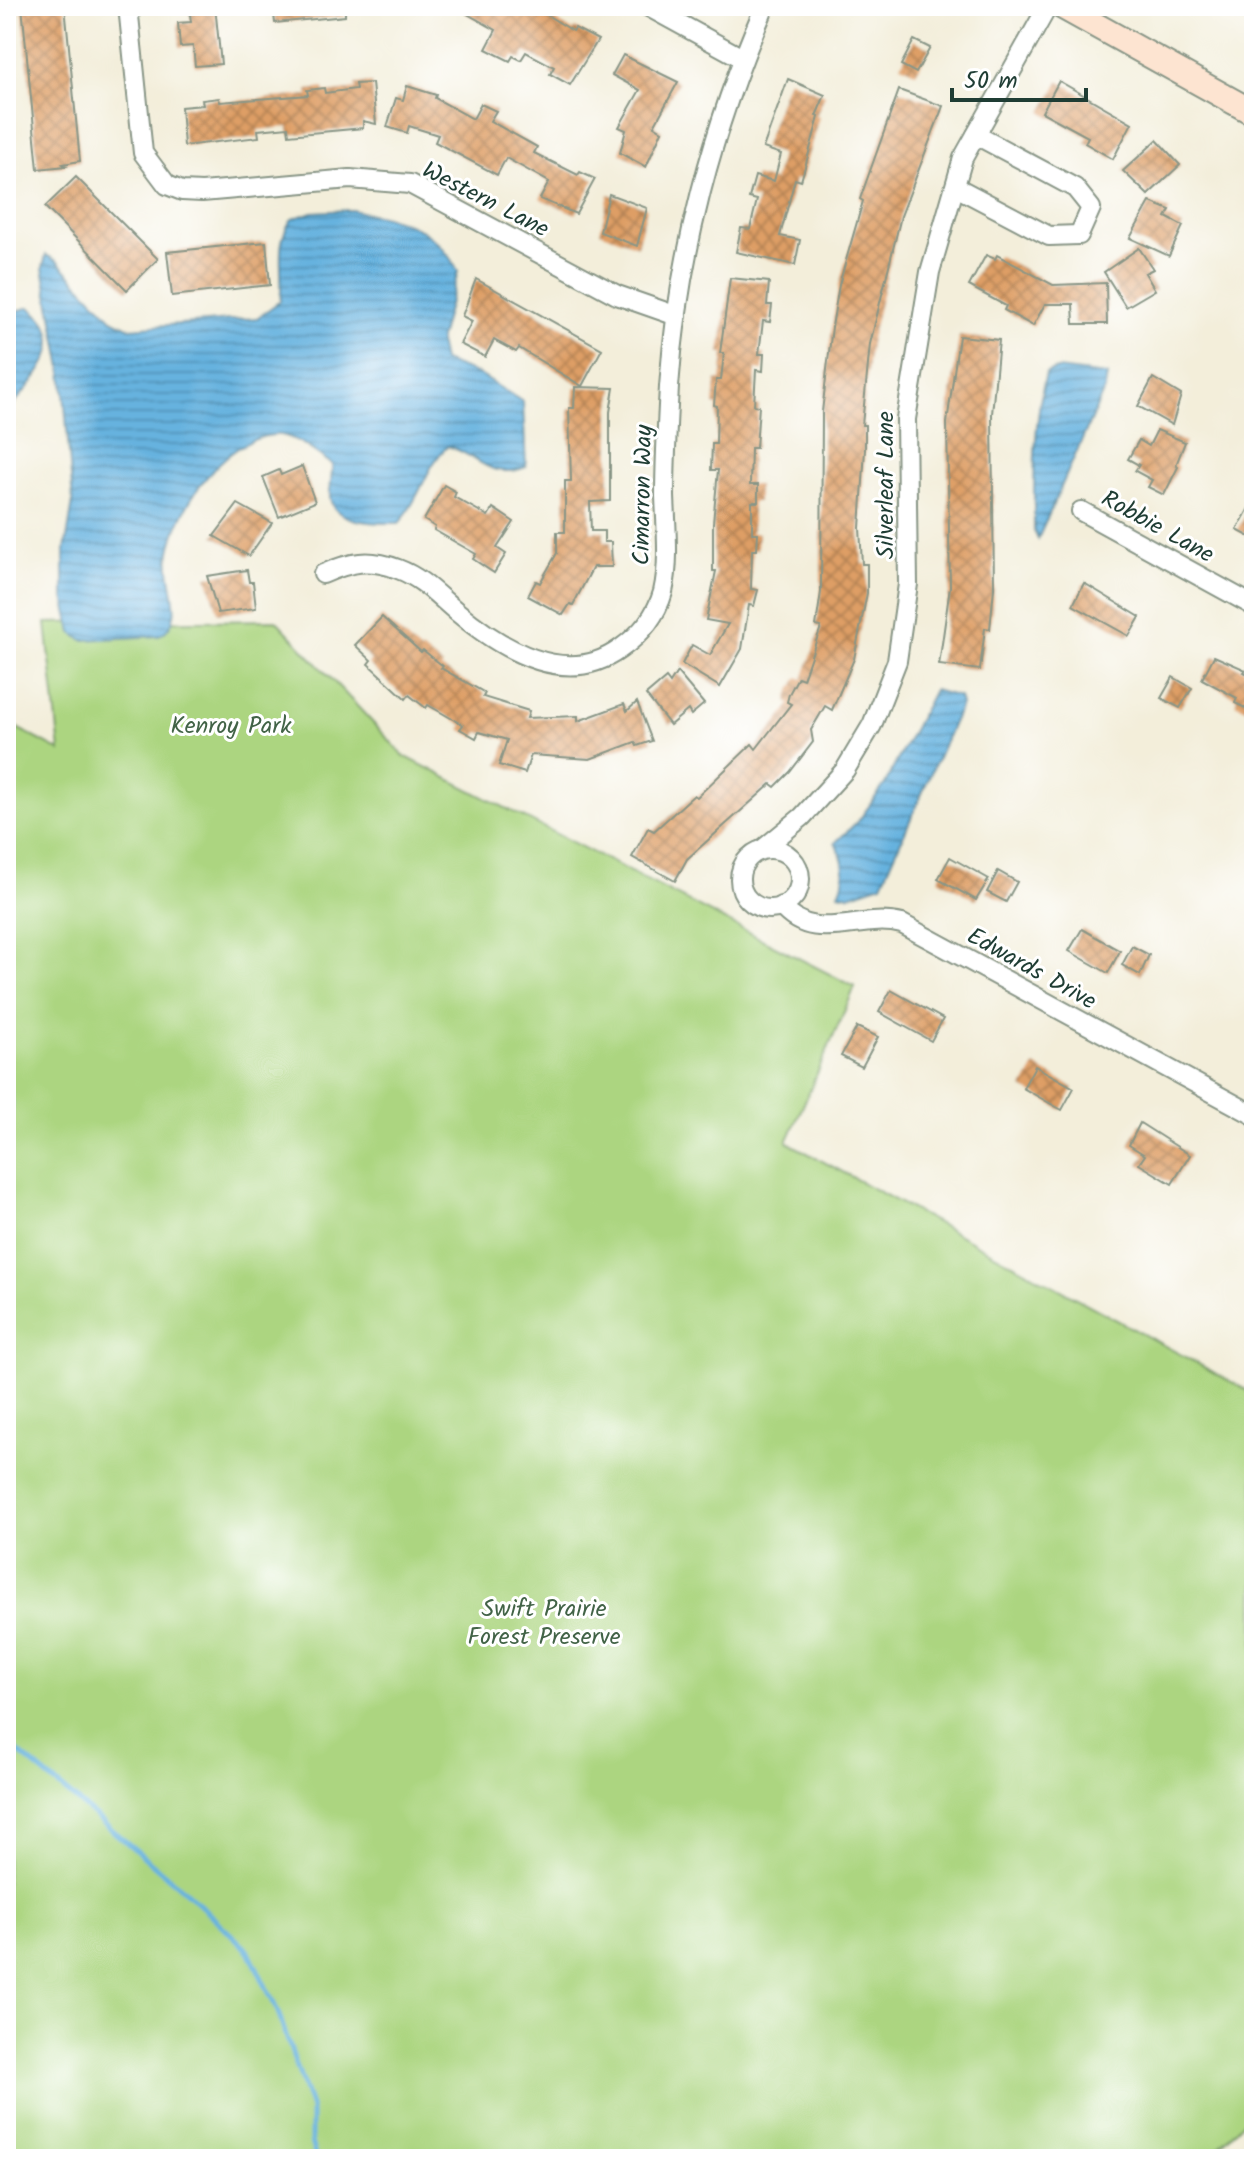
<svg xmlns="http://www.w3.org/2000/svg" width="1260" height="2165" font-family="Kalam,sans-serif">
<defs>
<pattern id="water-rules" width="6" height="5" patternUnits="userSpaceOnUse" patternTransform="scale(2)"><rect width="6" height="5" fill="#66b2df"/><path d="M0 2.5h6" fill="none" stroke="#5392b6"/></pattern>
<pattern id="building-cross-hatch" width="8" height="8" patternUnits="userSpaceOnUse" patternTransform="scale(2)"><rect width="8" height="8" fill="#de9e65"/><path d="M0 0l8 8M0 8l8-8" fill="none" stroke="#b38254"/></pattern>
</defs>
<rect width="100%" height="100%" fill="#fff"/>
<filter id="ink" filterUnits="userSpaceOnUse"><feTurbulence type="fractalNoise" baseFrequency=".0125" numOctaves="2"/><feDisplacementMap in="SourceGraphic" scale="16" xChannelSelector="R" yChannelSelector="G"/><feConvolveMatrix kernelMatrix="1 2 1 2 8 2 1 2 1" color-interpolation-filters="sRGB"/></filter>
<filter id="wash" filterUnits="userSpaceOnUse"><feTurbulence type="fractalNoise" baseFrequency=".006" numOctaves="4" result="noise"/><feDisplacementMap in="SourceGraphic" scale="32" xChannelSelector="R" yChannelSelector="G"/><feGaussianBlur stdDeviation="1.8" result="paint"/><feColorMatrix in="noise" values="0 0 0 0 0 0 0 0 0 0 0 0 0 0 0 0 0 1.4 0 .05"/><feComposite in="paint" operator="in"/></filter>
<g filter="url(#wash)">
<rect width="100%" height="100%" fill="#f3eeda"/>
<polygon fill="#acd580" stroke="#66895a" stroke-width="2" points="276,620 404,756 855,987 787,1142 1254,1394 1254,2110 1208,2159 6,2159 6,722 60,751 46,623"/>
<g fill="url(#water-rules)" stroke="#42788a" stroke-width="2">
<path d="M351,210C400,219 433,224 458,271L439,342L443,361L478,374L523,402L526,467C489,481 480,456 448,446C426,465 420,500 399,523C380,523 333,525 330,497C329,487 333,475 332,464C316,454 293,432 273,435C221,440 175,511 169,558C166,586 189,619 159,636L83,640L72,633L64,597V556L73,502L62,368L43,268L46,255L57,261L112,319L130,328L257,318L280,301C285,271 273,244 292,219L312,212Z"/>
<path d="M29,307C79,342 32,380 6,414V315Z"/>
<path d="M1057,369L1107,375L1105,388L1038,539L1034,531C1034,479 1033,424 1046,373Z"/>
<path d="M934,690L959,697L961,705L882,884L849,895L839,893C847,877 845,858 835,843L859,820L885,784Z"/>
</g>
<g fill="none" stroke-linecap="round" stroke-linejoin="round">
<g stroke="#66b2df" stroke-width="5">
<polyline points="6,1073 11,1103 6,1154"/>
<polyline points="6,1733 16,1750 186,1892 249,1951 278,2012 311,2109 311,2142 316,2159"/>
</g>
</g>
<g id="blocks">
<g fill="url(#building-cross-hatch)">
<polygon points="22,6 65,6 80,161 63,164 66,166 38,169"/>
<polygon points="189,6 215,6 221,64 195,66 193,46 180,47 178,23 191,22"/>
<polygon points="273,6 345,6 345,16 275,23"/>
<polygon points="453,6 532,6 573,31 575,28 598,40 570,85 550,74 554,67 526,52 521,60 513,56 510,61 486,49 496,30"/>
<polygon points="914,40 930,48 916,73 901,65"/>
<polygon points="623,55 678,82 654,126 662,131 646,167 620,153 626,130 619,127 640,90 612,75"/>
<polygon points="788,79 825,95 816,116 819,117 801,181 795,179 780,236 800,240 795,265 736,252 741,228 750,229 757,200 749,198 755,176 774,181 781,154 763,148"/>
<polygon points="1059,81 1132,123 1113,159 1085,143 1088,137 1042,112"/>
<polygon points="372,83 376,124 363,121 363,128 289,135 288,127 258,130 259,137 184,146 181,107 203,105 202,100 219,98 220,102 308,95 307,90 324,88 325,93 356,89 355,84"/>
<polygon points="407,86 436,95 435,98 473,119 481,104 496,111 490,121 537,147 534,153 578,175 580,172 595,179 576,214 540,199 549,182 506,158 497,175 435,142 438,135 409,126 407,133 387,127 396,98 403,100"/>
<polygon points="899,90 943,106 901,216 870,344 862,425 865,425 865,449 860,528 862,564 867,564 867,593 854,659 832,710 825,706 811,730 813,742 790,772 775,787 771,784 687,859 675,881 632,857 648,828 654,831 694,795 697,797 752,744 756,749 791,704 787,702 789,694 798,677 803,679 821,627 816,626 821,592 822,412 832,327 839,285 863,201 860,199"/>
<polygon points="1157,140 1180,165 1148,195 1123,171"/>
<polygon points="76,177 158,259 127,290 45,207"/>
<polygon points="609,194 647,208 637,246 600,232"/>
<polygon points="1150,202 1170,210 1166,217 1183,226 1169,256 1130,238"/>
<polygon points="266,242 270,285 172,296 167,252"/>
<polygon points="1139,248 1153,269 1145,273 1155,290 1126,307 1104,272"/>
<polygon points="986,255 995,259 997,255 1053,285 1106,283 1107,324 1074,324 1073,304 1045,304 1033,326 1004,310 1006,306 969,286"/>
<polygon points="730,278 769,282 767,305 772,305 770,322 763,321 759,354 764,354 763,371 756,370 754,405 759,406 756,448 751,448 750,485 758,485 758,502 752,502 752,533 758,533 757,550 752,550 751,589 758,590 754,606 749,605 742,649 720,687 682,664 692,645 710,655 728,624 706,620 716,571 713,571 713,523 718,470 711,470 712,444 716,444 717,406 714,405 716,380 721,380 724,353 720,353"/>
<polygon points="476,279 602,349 582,386 519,348 516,352 494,340 485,357 460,344 472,321 462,316"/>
<polygon points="959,336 999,340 992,414 994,588 990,629 985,628 980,670 939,665 950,587 947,423"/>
<polygon points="1153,378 1181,395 1172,425 1138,406"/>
<polygon points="575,387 614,388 610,412 610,501 590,502 591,531 604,531 604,542 611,542 612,567 593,567 573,605 570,604 563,615 528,596 536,581 540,583 557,553 557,532 565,532 565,481 571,481 569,408 574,408"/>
<polygon points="1157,430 1185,442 1176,465 1178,467 1164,495 1148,487 1152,480 1135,471 1139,465 1128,459 1139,440 1149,446"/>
<polygon points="302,466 315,502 279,517 263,477 279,470 281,475"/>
<polygon points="444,485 456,492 454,497 488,516 493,508 514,522 497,548 506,554 494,573 473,559 476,554 434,530 435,527 424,520"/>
<polygon points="1254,499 1254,539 1237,530"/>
<polygon points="238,504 272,523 249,556 214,536"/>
<polygon points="247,570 249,582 253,582 256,608 218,613 207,576"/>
<polygon points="1084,583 1140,617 1129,636 1073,605"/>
<polygon points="382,617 421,652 423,650 443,666 441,668 485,693 483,697 529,711 527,718 578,716 578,721 624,704 627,711 637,702 652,741 637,746 635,742 590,759 531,755 525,773 499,765 507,740 479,732 476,738 460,729 463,725 428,705 426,708 409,695 406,699 368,664 371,660 355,645"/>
<polygon points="1214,656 1246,670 1244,672 1254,678 1254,702 1249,710 1235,703 1237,698 1202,679"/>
<polygon points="677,672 704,704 691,715 688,710 670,725 646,695 666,678 670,683"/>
<polygon points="1173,677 1192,688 1180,708 1161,698"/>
<polygon points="950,857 989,879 976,900 938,879"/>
<polygon points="998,871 1017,882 1006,902 987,892"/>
<polygon points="1082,929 1120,951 1108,973 1069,951"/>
<polygon points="1132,946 1149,955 1140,975 1122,965"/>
<polygon points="891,990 943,1019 931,1041 879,1012"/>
<polygon points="857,1027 878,1037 862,1067 841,1056"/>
<polygon points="1035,1066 1074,1088 1062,1110 1023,1088"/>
<polygon points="1140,1123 1190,1155 1172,1184 1139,1164 1145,1155 1129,1145"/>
</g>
</g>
</g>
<g filter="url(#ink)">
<use href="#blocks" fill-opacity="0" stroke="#899687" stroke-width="2"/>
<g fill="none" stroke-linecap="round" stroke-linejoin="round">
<defs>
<g id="street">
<polyline points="128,6 143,153 167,185 182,191 202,192 350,179 410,184 617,295 677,316"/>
<polyline points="647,6 742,58"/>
<polyline points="956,187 1049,236 1079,235 1091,208 1075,188 976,135"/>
<polyline points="1081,511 1254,606"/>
<path d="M323,574C350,562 369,558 398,569C422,578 437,595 456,611C500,648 565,689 620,649C640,635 656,617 663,592C670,562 666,527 665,496C665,459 667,423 669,387C678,256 713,125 765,6"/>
<polyline points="763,849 802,817 845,770 872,725 897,661 908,584 906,419 930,272 963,158 1048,6"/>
<circle cx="770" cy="879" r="30"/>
<path d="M781,906C814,946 859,913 902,924L1254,1115"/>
</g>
<polyline id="secondary" points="1061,6 1254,113"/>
</defs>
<use href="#street" stroke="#899687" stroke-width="22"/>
<use href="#secondary" stroke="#899687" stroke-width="28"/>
<use href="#street" stroke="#fff" stroke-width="18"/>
<use href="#secondary" stroke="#fde4d1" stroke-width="24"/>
</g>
</g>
<g text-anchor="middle" stroke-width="6" stroke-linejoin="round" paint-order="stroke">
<g font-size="24" fill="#1f3d34" stroke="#fff">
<text transform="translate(486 199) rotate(27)" y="8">Western Lane</text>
<text transform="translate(885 485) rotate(-90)" y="8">Silverleaf Lane</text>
<text transform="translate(642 495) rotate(-89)" y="8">Cimarron Way</text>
<text transform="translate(1158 526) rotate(29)" y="8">Robbie Lane</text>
<text transform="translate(1032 968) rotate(29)" y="8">Edwards Drive</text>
</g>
<g font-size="24" fill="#426347" stroke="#fff">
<text x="231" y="733">Kenroy Park</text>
<text x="544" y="1616">Swift Prairie<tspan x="544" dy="28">Forest Preserve</tspan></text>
</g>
</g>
<rect width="1260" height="2165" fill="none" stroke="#fff" stroke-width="32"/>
<path d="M952 88v12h134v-12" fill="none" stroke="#1f3d34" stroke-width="4"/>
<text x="964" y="88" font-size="24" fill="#1f3d34" stroke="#ffffff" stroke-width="6" paint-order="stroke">50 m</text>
</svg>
